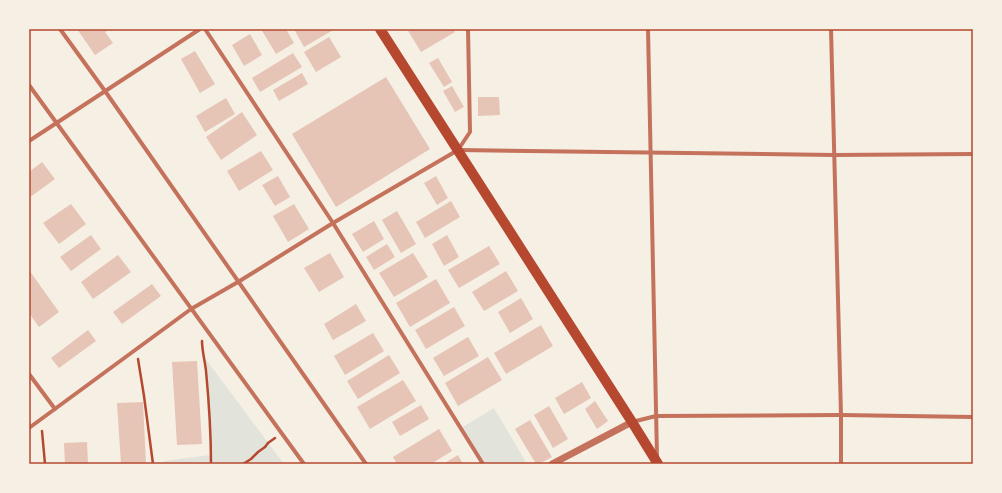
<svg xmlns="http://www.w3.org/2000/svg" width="1002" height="493" font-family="Inter,sans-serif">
<rect width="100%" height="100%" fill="#f6efe4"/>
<g fill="#e2e4dc">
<polygon points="205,358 284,464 164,464 164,461 210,455"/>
<polygon points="494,408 527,464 483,464 461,428"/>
</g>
<g fill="#e6c5b7">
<polygon points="77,29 110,29 105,32 113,43 95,55"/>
<polygon points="261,29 286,29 294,43 276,54"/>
<polygon points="294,29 335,29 304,47"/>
<polygon points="407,29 453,29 455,32 421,52"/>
<polygon points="250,34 262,55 244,66 232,45"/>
<polygon points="329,37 341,57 316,72 304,52"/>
<polygon points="195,51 215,84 200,93 181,59"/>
<polygon points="293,53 302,67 260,92 252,78"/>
<polygon points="438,58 452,82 444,87 429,63"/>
<polygon points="302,73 308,84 279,101 273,90"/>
<polygon points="386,77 430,149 336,207 292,134"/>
<polygon points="452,86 464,107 455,112 443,91"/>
<polygon points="478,97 499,97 500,115 478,116"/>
<polygon points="226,98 235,114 205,132 196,116"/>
<polygon points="242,112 257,135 221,160 206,137"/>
<polygon points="261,151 273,170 239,191 227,171"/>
<polygon points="42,162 55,179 29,198 29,172"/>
<polygon points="278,176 290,197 275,206 262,185"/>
<polygon points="436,176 448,198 437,205 424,183"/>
<polygon points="451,201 460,217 425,238 416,222"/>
<polygon points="71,204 86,224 59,244 43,223"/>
<polygon points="294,204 309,229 288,242 273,216"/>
<polygon points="397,211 416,244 401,253 382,220"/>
<polygon points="374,221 384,239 363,252 352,234"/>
<polygon points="91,235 101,249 71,271 60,257"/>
<polygon points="447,235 459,257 444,266 432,244"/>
<polygon points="387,244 395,257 374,270 366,257"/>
<polygon points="489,246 500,264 459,288 448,270"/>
<polygon points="330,253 344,277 319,292 304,268"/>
<polygon points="413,253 428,277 394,297 379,273"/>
<polygon points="118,255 131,272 93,299 81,282"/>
<polygon points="29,270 59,312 39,327 29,313"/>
<polygon points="506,271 518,291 484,311 472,292"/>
<polygon points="436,279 450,303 410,327 396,303"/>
<polygon points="152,284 161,296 122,324 113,312"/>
<polygon points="521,298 533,319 510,333 498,312"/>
<polygon points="356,304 366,321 333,340 324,324"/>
<polygon points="454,307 465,326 426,349 415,330"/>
<polygon points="541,325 553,346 506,374 494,353"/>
<polygon points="88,330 96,341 59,368 51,358"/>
<polygon points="373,333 384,351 345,375 334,356"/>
<polygon points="468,337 479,356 444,376 433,358"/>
<polygon points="389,355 400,373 358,399 347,381"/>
<polygon points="488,357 502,380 458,406 445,383"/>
<polygon points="197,361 202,444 177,445 172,362"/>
<polygon points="403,380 416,401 370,429 357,407"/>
<polygon points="582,382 591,398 564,414 555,398"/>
<polygon points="595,401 608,421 597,429 585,409"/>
<polygon points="143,402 146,464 121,464 117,403"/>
<polygon points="421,405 429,419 400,436 392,422"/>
<polygon points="549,406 568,439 553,448 534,415"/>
<polygon points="530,420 552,457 539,464 536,464 515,429"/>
<polygon points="439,429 452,451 431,464 397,464 393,457"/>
<polygon points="87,442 88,464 65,464 64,443"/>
<polygon points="458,455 463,464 443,464"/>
</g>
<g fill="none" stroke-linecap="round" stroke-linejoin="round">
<g stroke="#b5482f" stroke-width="2.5">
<path d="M202,341C202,351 205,361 206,371C209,402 211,433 211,464"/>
<polyline points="138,359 144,396 153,464"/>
<polyline points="42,431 45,464"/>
<polyline points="243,464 251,459 258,452 265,447 268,443 275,438"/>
</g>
<g stroke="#c5725c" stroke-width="4">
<polyline points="60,29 105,91 366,464"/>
<polyline points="205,29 333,223 483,464"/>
<polyline points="648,29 657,457"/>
<polyline points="831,29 841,415 841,464"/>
<polyline points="29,85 304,464"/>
<polyline points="29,141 200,29"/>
<polyline points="458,150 834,155 973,154"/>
<polyline points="29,374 55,409"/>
<polyline points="632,422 656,416 841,415 973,417"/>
<polyline points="29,428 191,309 238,282 333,223 458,150 470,132 468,29"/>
</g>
<polyline stroke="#c5725c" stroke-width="7" points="552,464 632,422"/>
<polyline stroke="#b5482f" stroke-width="10" points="380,29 632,422 658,464"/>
</g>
<rect width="1002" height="493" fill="none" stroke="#f6efe4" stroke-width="60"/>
<rect x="30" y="30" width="942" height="433" fill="none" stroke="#b5482f" stroke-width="1.5"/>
</svg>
